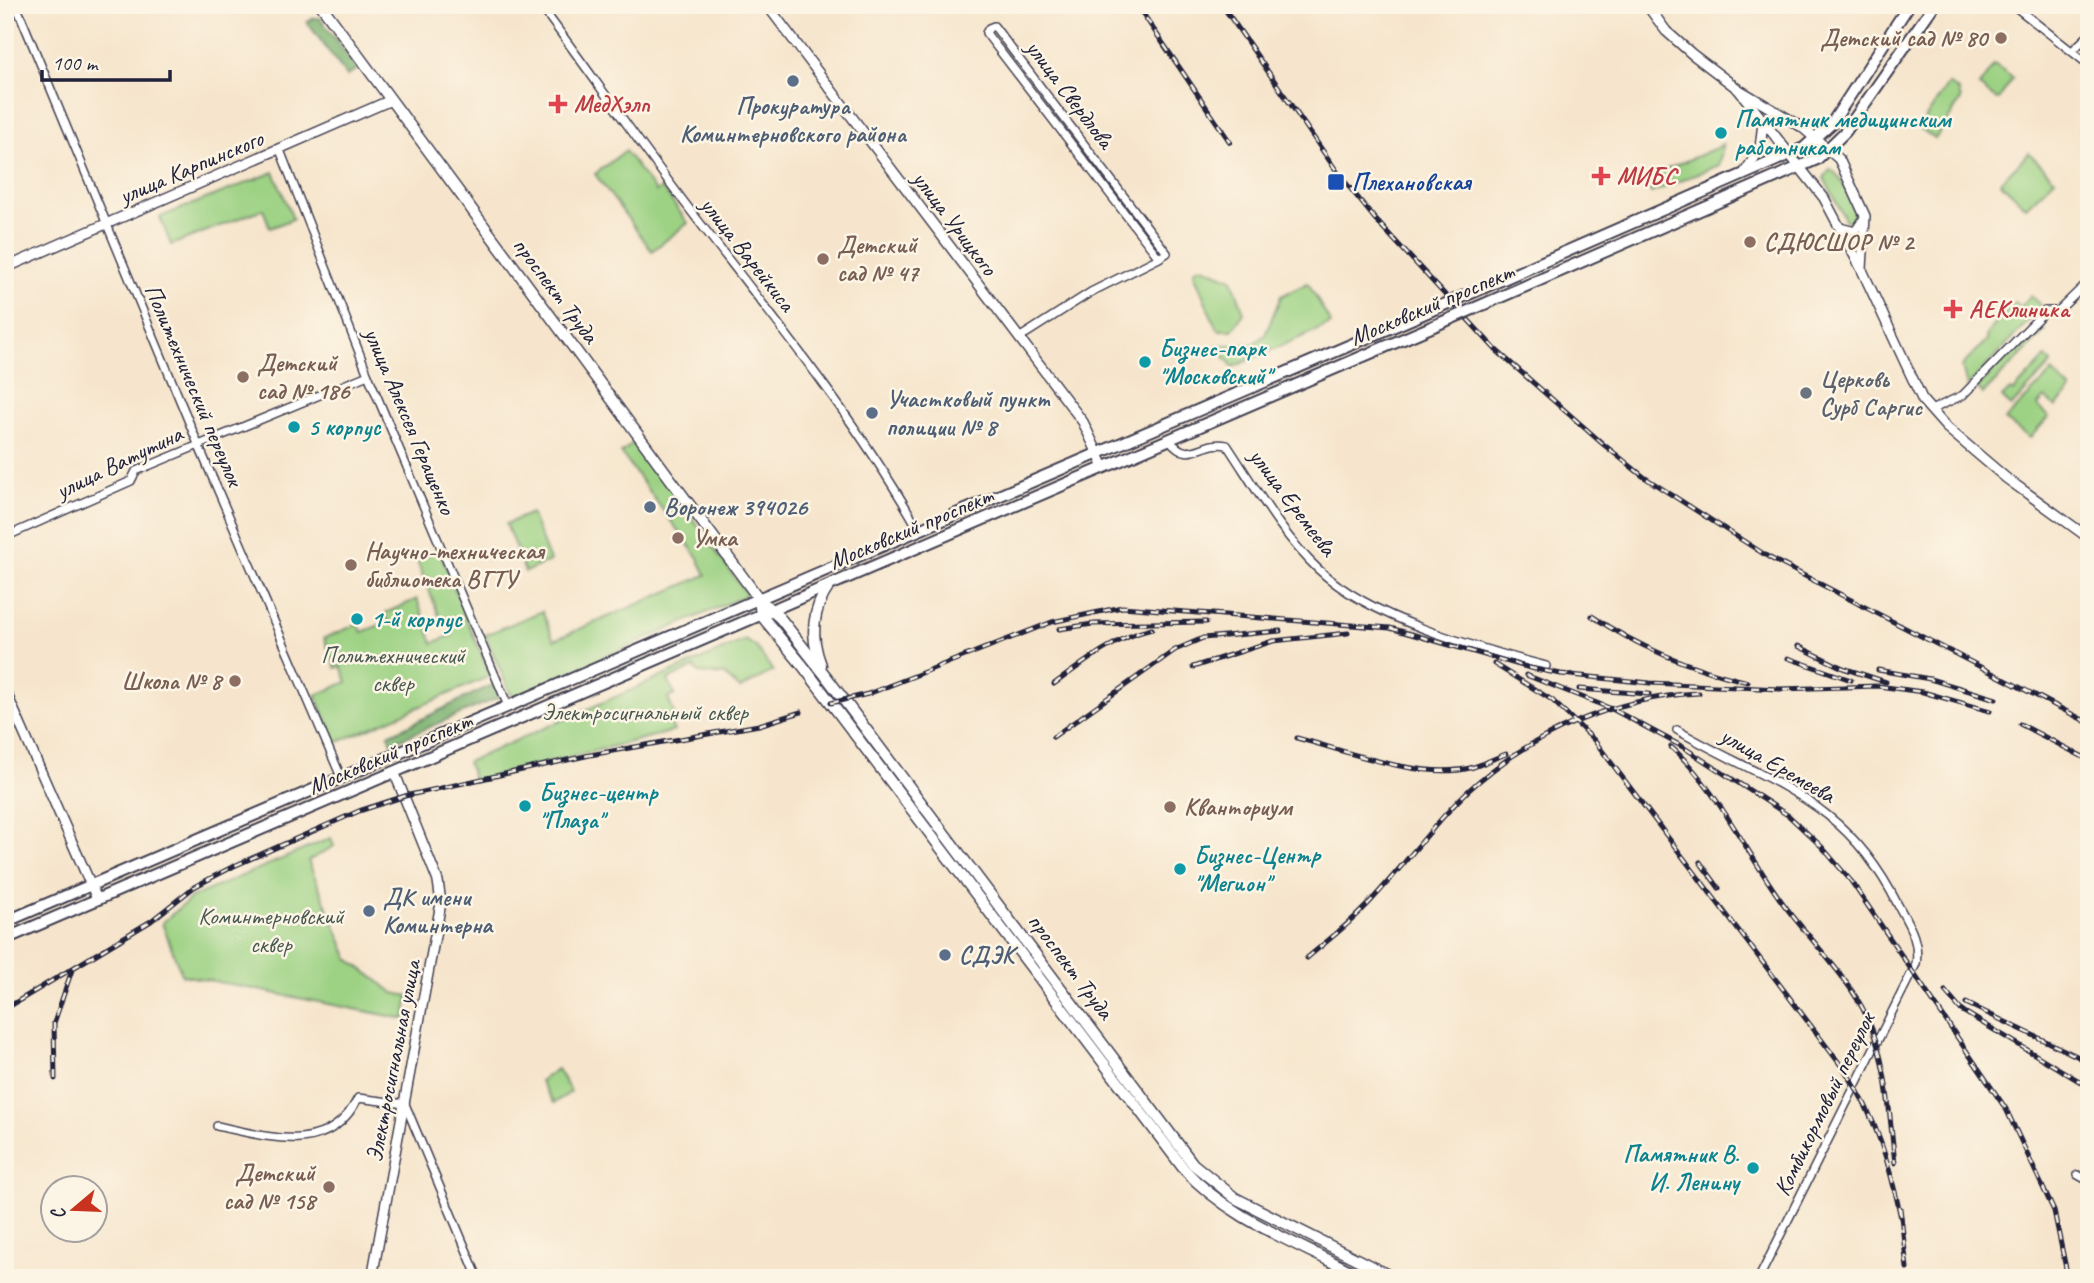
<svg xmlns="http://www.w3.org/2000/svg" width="2094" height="1283" font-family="Caveat,sans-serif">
<rect width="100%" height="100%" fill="#fcf5e5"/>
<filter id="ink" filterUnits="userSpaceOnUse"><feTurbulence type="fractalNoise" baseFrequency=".0143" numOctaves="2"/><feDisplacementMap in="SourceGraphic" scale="14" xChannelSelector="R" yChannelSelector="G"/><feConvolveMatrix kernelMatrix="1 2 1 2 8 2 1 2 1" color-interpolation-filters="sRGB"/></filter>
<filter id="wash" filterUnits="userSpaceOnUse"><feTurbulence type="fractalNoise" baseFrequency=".00686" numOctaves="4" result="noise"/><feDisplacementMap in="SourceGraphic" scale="28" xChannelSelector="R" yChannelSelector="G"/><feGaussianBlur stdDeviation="1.57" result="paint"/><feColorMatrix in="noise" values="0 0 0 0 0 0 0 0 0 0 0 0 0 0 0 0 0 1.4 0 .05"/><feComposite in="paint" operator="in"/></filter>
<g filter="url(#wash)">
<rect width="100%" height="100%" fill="#f6e5cc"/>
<g fill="#9dd284" stroke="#607a60" stroke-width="2">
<polygon points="1994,65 2013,78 1998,100 1979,86"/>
<polygon points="1948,84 1959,91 1961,100 1935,139 1919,128"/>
<polygon points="1723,145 1719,165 1651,193 1644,179"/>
<polygon points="625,151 656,192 662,188 688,223 652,251 595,174"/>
<polygon points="2029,153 2055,179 2026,207 2000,182"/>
<path d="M1830,169C1841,173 1860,214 1852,224L1846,221L1824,178Z"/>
<polygon points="274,172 293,219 270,228 263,209 171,245 160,217"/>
<polygon points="1201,266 1232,279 1244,313 1232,330 1219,330 1215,325 1194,273 1194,270"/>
<polygon points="1308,283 1331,324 1233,367 1216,346 1253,344 1265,335 1281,296"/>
<polygon points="2030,296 2042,306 1967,387 1962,366 1987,340 1986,335 2015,302 2021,307"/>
<polygon points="2039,325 2045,331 1983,394 1977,388"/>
<polygon points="2046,357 2052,363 2011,407 2002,398 2010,390 2013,392"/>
<polygon points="2052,372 2071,390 2056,407 2045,398 2037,406 2049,417 2030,438 2005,420"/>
<polygon points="637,440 747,595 512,697 485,635 542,611 554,640 706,575 698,558 621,453"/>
<polygon points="531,513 550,561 525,572 506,524"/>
<polygon points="439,550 490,676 336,743 316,695 347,682 341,666 336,668 324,638 358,624 362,632 388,622 385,613 417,599 433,643 453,635 446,618 441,620 418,564 418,559"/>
<polygon points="745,640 755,646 773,671 740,689 725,675 699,673 694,667 668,680 675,695 668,698 677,721 671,724 674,731 474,781 467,762"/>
<polygon points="331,838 334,846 308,861 349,959 394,993 409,996 405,1019 182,975 162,923 192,897"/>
<polygon points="557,1069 571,1092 554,1103 540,1081"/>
</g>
<g fill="#7eb472" stroke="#506b56" stroke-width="2">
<polygon points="314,18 320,18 357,69 347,76 307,22"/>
<path d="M495,684L500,697L392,743L388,735C425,719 458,700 495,684Z"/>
</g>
</g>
<g filter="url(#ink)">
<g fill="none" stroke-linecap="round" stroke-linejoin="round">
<defs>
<g id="minor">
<polyline points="16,5 198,444 341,777"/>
<path d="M540,5C593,76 643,149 697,219C775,320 856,419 919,530"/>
<polyline points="2013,5 2089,65"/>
<polyline points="2073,50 2089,35"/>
<polyline points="280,150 368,375 508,706"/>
<polyline points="1840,227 1855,231 1863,219"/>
<polyline points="1019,338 1091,292 1159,258 1167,253 994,26 989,28 986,33 1159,258"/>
<polyline points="1931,410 1963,395 2045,311 2058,311 2089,281"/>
<path d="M1169,439C1190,467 1202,439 1227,445C1255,487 1281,534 1318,569C1372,620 1475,647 1546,666"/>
<polyline points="5,537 131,481 136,471 368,375"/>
<path d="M1677,730C1772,785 1845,798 1898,905C1909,925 1920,941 1916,964L1759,1278"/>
<path d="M217,1126C269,1137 329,1157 358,1098L405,1104L478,1278"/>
<polyline points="2078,1175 2089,1181"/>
</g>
<g id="tertiary">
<polyline points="767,5 1083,422 1104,467"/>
<polyline points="1647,5 1666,31 1692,54 1738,89 1802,127 1839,159 1865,216 1862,269"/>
<polyline points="1738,89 1824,198 1862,270 1923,401 1946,427 2006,478 2089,538"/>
<polyline points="1745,172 1760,149 1763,122"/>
<polyline points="5,268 391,100"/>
<polyline points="5,690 97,899"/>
<polyline points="372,1278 441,903 438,881 395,774"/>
</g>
<g id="secondary">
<polyline points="321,5 759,599 780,618 825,675 1193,1164 1235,1198 1394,1278"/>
<path d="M759,599L761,615L803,666L1184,1169C1232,1222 1302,1244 1363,1278"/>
<path d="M821,665C810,637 812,610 829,586"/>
</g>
<g id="primary">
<polyline points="1462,297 1804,148 1832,123 1909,5"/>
<polyline points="1473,309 1817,159 1845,132 1934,5"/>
<polyline points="5,922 1418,316"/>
<polyline points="5,939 1429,328"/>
</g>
</defs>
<use href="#minor" stroke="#423f51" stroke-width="10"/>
<use href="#tertiary" stroke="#423f51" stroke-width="12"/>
<use href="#secondary" stroke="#423f51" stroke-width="13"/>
<use href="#primary" stroke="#423f51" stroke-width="14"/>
<use href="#minor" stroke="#fff" stroke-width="7"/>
<use href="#tertiary" stroke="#fff" stroke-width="9"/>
<use href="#secondary" stroke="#fff" stroke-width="10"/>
<use href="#primary" stroke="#fff" stroke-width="10"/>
<defs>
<g id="rail">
<polyline points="1137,5 1230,142"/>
<polyline points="1222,5 1338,173 1375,219 1496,350 1603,444 1644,477 1770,558 2089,723"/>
<path d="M1592,616C1639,648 1693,669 1748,682"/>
<polyline points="1059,629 1093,624 1206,622"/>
<polyline points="1798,646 1843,668 1886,682"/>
<polyline points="1788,658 1851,680"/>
<path d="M1494,664L1552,700L1594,740L1846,1072C1876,1116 1890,1166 1901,1218"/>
<polyline points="1193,667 1273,641 1348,633"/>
<polyline points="1878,670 1930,679 1996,699"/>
<polyline points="1526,675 1612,709 1683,747 1789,816 1822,847 1851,881 2006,1109 2054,1211 2068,1278"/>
<path d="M1054,684C1085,662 1114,638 1152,629"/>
<polyline points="1579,689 1649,694"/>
<polyline points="831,703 868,694 1052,622 1122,607 1390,628 1530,668 1561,674 1650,683 1780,689 1878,686 1923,692 1990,711"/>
<polyline points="2020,724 2089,760"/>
<polyline points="1053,737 1175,650 1203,638 1280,631"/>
<path d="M1297,738C1347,751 1420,780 1470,768C1482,765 1494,758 1506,754"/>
<path d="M1671,747C1716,786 1749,858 1785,906C1812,942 1848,977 1867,1017C1888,1063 1889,1114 1895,1163"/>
<polyline points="1700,862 1719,888"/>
<path d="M1307,958C1327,941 1348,925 1366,906C1402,869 1431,826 1469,790C1530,734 1616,697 1699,693"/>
<polyline points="1945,991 1961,1010 2089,1087"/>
<polyline points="1966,1003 2089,1062"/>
<polyline points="5,1009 151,921 194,887 234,866 359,811 405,796 590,755 759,725 801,712"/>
<polyline points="55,1079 54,1023 72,970"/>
<polyline points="1900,1208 1907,1268"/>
</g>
</defs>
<use href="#rail" stroke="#22223b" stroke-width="5"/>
<use href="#rail" stroke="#fcf5e5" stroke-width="2.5" stroke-dasharray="8" stroke-linecap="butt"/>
<defs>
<g id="primary-bridge">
<polyline points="1418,316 1462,297"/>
<polyline points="1429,328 1473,309"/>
</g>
</defs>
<use href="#primary-bridge" stroke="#423f51" stroke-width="14" stroke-linecap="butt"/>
<use href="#primary-bridge" stroke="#fff" stroke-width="10"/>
</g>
</g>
<g fill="#8d6e63" stroke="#fcf5e5" stroke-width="2.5">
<circle cx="2001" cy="38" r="7"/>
<circle cx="1750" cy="242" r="7"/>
<circle cx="823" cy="259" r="7"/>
<circle cx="243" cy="377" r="7"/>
<circle cx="678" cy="538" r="7"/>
<circle cx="351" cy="565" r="7"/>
<circle cx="235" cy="681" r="7"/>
<circle cx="1170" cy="807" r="7"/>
<circle cx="329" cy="1187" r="7"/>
</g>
<g fill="#5c6f8a" stroke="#fcf5e5" stroke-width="2.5">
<circle cx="793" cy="81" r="7"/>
<circle cx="872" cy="413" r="7"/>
<circle cx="650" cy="507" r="7"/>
<circle cx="369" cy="911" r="7"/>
<circle cx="945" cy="955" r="7"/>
</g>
<g fill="#e0444e" stroke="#fcf5e5" stroke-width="2.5">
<path d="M554.5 93.5h7v7h7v7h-7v7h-7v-7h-7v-7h7z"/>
<path d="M1597.5 165.5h7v7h7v7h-7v7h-7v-7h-7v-7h7z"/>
<path d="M1949.5 298.5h7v7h7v7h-7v7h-7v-7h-7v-7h7z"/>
</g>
<g fill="#0f9aa8" stroke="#fcf5e5" stroke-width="2.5">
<circle cx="1721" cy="133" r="7"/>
<circle cx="1145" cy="362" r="7"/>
<circle cx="294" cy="427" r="7"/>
<circle cx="357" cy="619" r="7"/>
<circle cx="525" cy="806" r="7"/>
<circle cx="1180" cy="869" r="7"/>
<circle cx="1753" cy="1168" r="7"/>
</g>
<rect fill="#1a4fb4" stroke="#fcf5e5" stroke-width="2.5" x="1327" y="173" width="18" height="18" rx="3.5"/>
<circle fill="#6b7280" stroke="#fcf5e5" stroke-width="2.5" cx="1806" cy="393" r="7"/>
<g text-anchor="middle" stroke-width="5" stroke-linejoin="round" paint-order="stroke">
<g font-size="24" font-weight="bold" fill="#785e54" stroke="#fcf5e5" text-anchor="start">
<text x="1987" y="46" text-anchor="end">Детский сад № 80</text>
<text x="1764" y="250">СДЮСШОР № 2</text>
<text x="837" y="253">Детский<tspan x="837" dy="28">сад № 47</tspan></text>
<text x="257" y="371">Детский<tspan x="257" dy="28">сад № 186</tspan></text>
<text x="692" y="546">Умка</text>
<text x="365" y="559">Научно-техническая<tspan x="365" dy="28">библиотека ВГТУ</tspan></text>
<text x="221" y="689" text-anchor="end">Школа № 8</text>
<text x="1184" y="815">Кванториум</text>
<text x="315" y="1181" text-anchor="end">Детский<tspan x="315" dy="28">сад № 158</tspan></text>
</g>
<g font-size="24" fill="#22223b" stroke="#fcf5e5">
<text transform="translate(1070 94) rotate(53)" y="8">улица Свердлова</text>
<text transform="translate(191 167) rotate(-23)" y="8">улица Карпинского</text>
<text transform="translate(955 223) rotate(53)" y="8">улица Урицкого</text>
<text transform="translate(748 254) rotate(52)" y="8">улица Варейкиса</text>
<text transform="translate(556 290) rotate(53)" y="8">проспект Труда</text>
<text transform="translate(1432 304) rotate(-23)" y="8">Московский проспект</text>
<text transform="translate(194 385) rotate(67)" y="8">Политехнический переулок</text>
<text transform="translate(410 421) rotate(67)" y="8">улица Алексея Геращенко</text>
<text transform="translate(119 462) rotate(-26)" y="8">улица Ватутина</text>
<text transform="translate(1293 502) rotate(53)" y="8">улица Еремеева</text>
<text transform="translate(911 528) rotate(-23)" y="8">Московский проспект</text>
<text transform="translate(390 753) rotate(-23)" y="8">Московский проспект</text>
<text transform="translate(1778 765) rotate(30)" y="8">улица Еремеева</text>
<text transform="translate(1071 966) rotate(53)" y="8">проспект Труда</text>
<text transform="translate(393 1061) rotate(-79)" y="8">Электросигнальная улица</text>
<text transform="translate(1824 1104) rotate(-64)" y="8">Комбикормовый переулок</text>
</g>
<g font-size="24" font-weight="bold" fill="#be3a42" stroke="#fcf5e5" text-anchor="start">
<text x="574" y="112">МедХэлп</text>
<text x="1617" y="184">МИБС</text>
<text x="1969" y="317">АЕКлиника</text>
</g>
<g font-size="24" font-weight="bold" fill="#4e5e75" stroke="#fcf5e5" text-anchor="start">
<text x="793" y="114" text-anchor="middle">Прокуратура<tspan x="793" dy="28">Коминтерновского района</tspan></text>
<text x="886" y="407">Участковый пункт<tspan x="886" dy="28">полиции № 8</tspan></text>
<text x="664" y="515">Воронеж 394026</text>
<text x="383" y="905">ДК имени<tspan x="383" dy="28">Коминтерна</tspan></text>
<text x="959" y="963">СДЭК</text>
</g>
<g font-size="24" font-weight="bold" fill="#0d838f" stroke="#fcf5e5" text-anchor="start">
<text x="1735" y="127">Памятник медицинским<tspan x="1735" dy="28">работникам</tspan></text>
<text x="1159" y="356">Бизнес-парк<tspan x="1159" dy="28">"Московский"</tspan></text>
<text x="308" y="435">5 корпус</text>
<text x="371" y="627">1-й корпус</text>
<text x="539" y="800">Бизнес-центр<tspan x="539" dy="28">"Плаза"</tspan></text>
<text x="1194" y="863">Бизнес-Центр<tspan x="1194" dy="28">"Мегион"</tspan></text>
<text x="1739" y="1162" text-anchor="end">Памятник В.<tspan x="1739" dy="28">И. Ленину</tspan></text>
</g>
<g font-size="24" font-weight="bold" fill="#164399" stroke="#fcf5e5" text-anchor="start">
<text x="1352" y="190">Плехановская</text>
</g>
<g font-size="24" font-weight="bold" fill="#5b616d" stroke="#fcf5e5" text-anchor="start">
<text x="1820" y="387">Церковь<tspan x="1820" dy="28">Сурб Саргис</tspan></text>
</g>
<g font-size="24" fill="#475751" stroke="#fcf5e5">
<text x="393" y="663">Политехнический<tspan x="393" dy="28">сквер</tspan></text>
<text x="645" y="720">Электросигнальный сквер</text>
<text x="271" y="924">Коминтерновский<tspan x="271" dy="28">сквер</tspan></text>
</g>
</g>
<rect width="2094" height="1283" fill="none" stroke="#fcf5e5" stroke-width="28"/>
<g transform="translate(74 1209) rotate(251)"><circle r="33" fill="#fcf5e5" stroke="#a5a1a1" stroke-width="2"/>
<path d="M0-5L12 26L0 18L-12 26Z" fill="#c8321e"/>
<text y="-10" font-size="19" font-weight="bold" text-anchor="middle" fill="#22223b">С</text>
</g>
<path d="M42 70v10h128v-10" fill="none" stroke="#22223b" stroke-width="3.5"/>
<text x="52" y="70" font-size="21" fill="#22223b" stroke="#fcf5e5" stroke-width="5" paint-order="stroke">100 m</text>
</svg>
